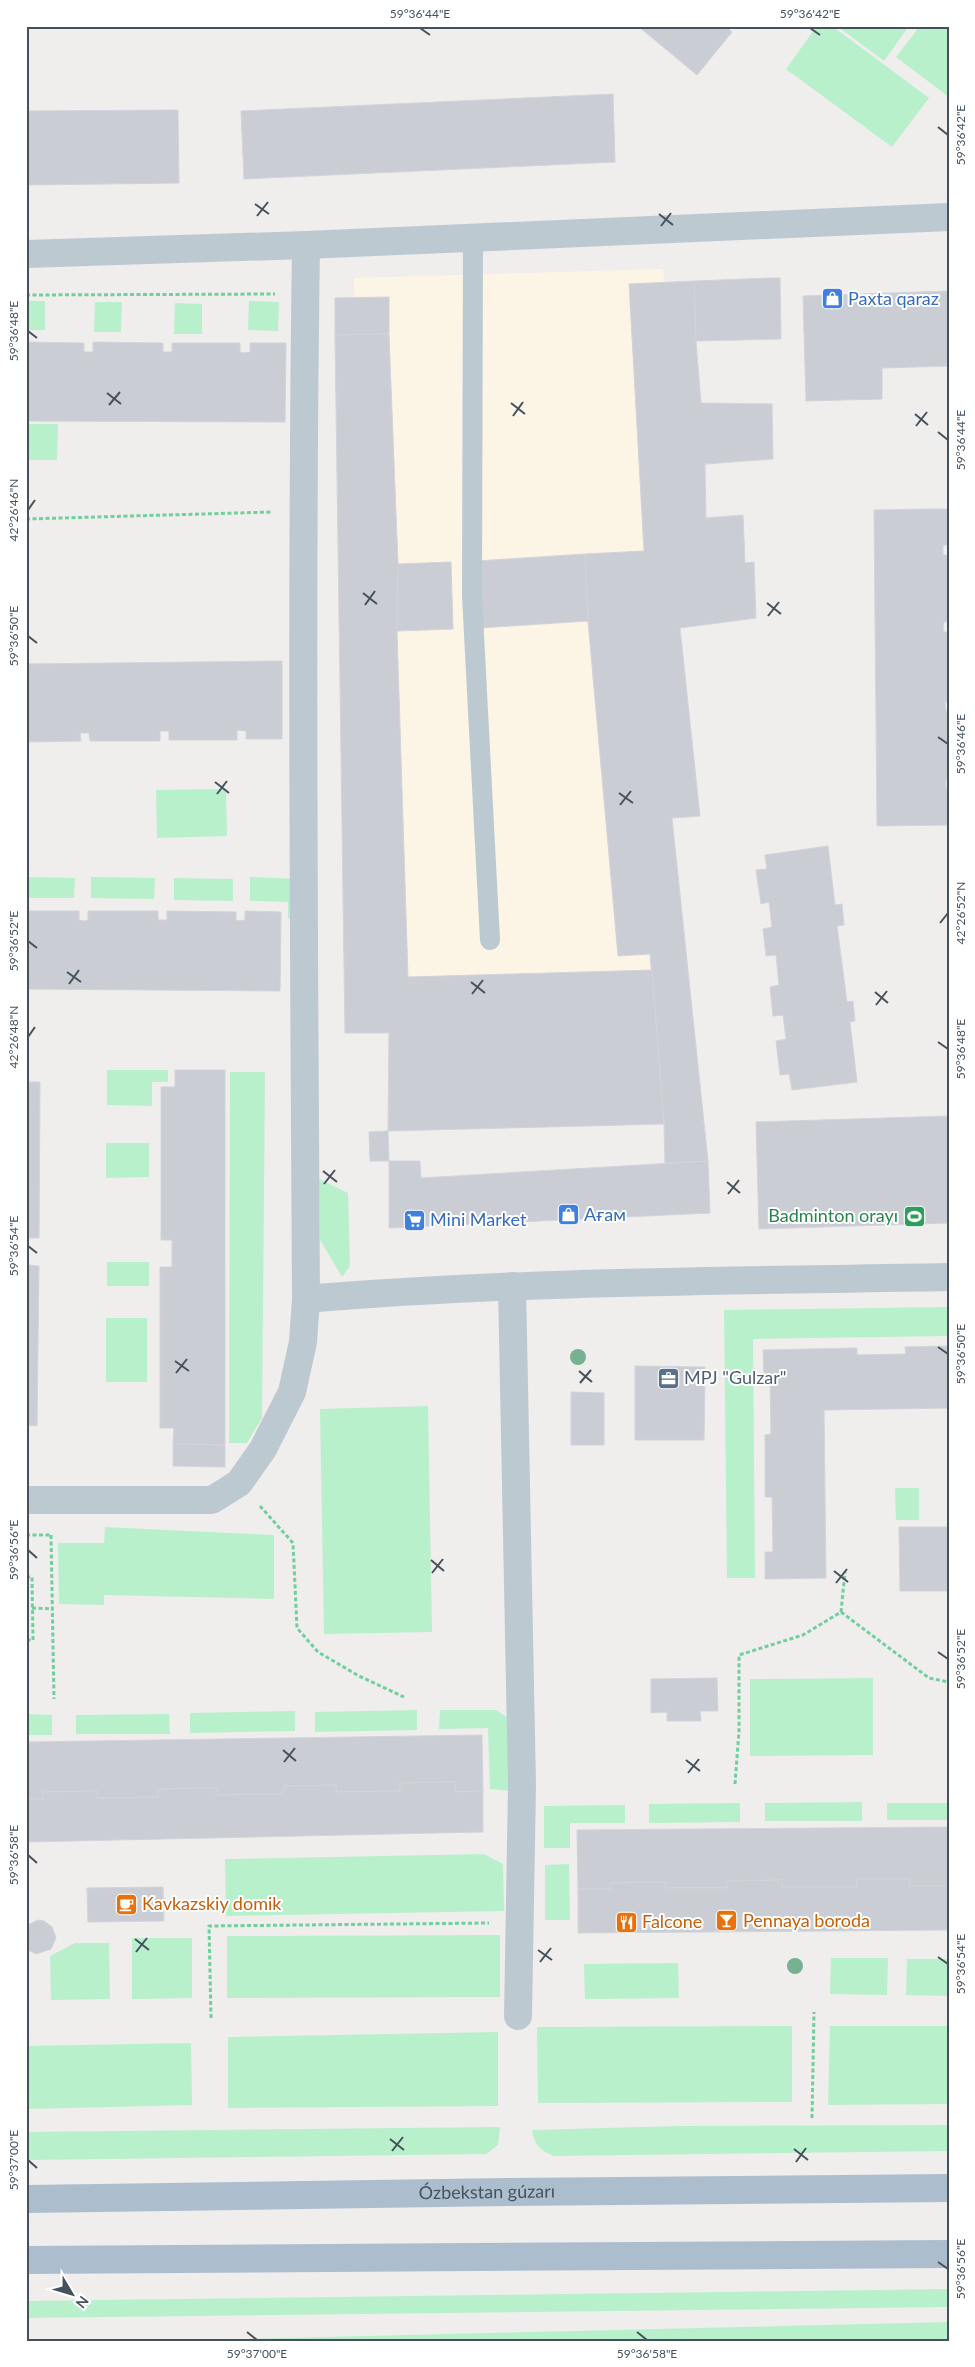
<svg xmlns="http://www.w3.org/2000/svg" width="975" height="2367" font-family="Lato,sans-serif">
<rect width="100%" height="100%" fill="#f0eded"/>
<polygon fill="#fcf5e5" points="663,269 687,596 627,607 667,1010 365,1015 354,278"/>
<g fill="#b9f0cc">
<polygon points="817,26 832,26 929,98 892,147 786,69"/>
<polygon points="837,26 909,26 884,61"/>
<polygon points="920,26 949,26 949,97 896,57"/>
<rect x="26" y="301" width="19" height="29"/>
<polygon points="249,301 279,302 278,331 248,330"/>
<polygon points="95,302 122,302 121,332 94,332"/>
<polygon points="175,303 202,304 202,334 174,334"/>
<polygon points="26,424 58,424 57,460 26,460"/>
<polygon points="226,789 227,836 157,838 156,790"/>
<polygon points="26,877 75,878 74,898 26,898"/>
<polygon points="91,877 155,878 154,899 91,898"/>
<polygon points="250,877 299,879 297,919 288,918 288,902 250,901"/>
<polygon points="174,878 233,879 233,901 174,900"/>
<polygon points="107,1070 168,1070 168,1082 152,1082 152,1106 107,1105"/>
<polygon points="230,1072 265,1072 262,1418 247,1443 229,1443"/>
<polygon points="106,1143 149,1143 149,1177 106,1178"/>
<polygon points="319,1179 348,1193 350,1266 342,1277 320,1240"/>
<rect x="107" y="1262" width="42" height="24"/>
<polygon points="949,1307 949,1336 753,1339 755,1578 727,1578 724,1310"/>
<rect x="106" y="1318" width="41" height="64"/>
<polygon points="428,1406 432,1632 324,1634 320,1409"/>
<polygon points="895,1488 919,1488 919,1520 896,1520"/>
<polygon points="105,1527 274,1535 274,1599 104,1595 104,1605 59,1604 58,1543 104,1543"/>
<polygon points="873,1678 873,1755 750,1756 750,1679"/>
<polygon points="417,1710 417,1730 315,1732 315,1712"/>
<polygon points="440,1710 496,1710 507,1717 511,1791 490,1789 488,1728 439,1729"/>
<polygon points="295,1711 295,1731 190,1733 190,1713"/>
<polygon points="26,1714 52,1715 52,1735 26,1735"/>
<polygon points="169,1714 170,1734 76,1734 76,1715"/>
<polygon points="862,1802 862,1821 765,1821 765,1803"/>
<polygon points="740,1803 740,1822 649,1823 649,1804"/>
<rect x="887" y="1803" width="62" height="17"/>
<polygon points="625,1805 625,1823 570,1823 570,1848 544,1848 544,1806"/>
<polygon points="484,1854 503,1864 504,1911 226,1916 225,1859"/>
<polygon points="569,1864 570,1920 545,1920 545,1865"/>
<polygon points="500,1935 500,1997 227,1998 227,1936"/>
<polygon points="132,1938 192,1938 192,1998 132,1999"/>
<polygon points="75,1943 109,1943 110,1999 51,2000 50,1956"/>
<polygon points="831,1958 888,1958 887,1995 830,1994"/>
<polygon points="907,1959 949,1959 949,1996 906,1995"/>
<polygon points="678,1963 679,1998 585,1999 584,1964"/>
<polygon points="792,2026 792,2102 538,2103 537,2027"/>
<polygon points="830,2026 949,2026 949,2104 828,2105"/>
<polygon points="498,2032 498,2106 228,2108 228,2037"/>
<polygon points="191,2043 192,2105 26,2109 26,2046"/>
<path d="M949,2125V2151L554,2156C539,2150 535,2145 532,2130L679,2126Z"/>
<polygon points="500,2127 498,2145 486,2154 26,2160 26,2132"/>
<polygon points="949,2289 949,2307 26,2318 26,2301"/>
<polygon points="949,2322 949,2341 159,2341"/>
</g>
<g fill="#cacdd3" stroke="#d1d4da">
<polygon points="638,26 725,26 732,32 697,75"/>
<polygon points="613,94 615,162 244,179 241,111"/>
<polygon points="178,110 179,183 26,185 26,111"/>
<polygon points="770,278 780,278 781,339 696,341 694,281"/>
<polygon points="694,281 696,341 701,403 772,404 773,459 705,464 706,518 743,515 745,563 754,562 756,618 680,628 700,816 672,818 708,1161 665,1163 664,1124 650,954 618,956 588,621 585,554 644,551 629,284"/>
<polygon points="949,291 949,366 882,368 882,399 806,401 803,296"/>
<polygon points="389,297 389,334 335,335 335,298"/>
<polygon points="389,334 398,564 397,631 408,977 652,970 664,1124 388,1131 389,1033 345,1033 335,335"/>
<polygon points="26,342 84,343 84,352 93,352 93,342 163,343 163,352 172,352 172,343 240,343 240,352 245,353 250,352 250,343 286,343 285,422 26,421"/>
<polygon points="927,509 949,509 949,545 943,545 943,555 949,555 949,622 944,622 943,627 944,632 949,632 949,702 945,702 946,711 949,711 949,779 946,779 946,789 949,789 949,825 877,826 874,510"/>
<polygon points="585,554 588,621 480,628 476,561"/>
<polygon points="451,562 453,629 397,631 398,564"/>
<polygon points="282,661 282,739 246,739 246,731 237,730 237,740 169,740 169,731 160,731 160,741 90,741 89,733 80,733 81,741 26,742 26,664"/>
<polygon points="828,846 835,905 842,904 844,925 837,926 847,1002 853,1001 855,1021 850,1022 857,1082 792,1090 789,1074 780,1075 776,1041 786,1039 783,1015 773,1016 770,987 779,985 776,955 766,956 763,929 772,927 769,902 761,904 756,870 767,869 765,855"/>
<polygon points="26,911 79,911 79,920 84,921 88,920 88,911 158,911 158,920 167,920 167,911 236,912 236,921 245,920 245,911 281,912 280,991 26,989"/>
<polygon points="26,1064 27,1082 40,1082 39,1238 28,1238 28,1265 39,1266 37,1426 26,1425"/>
<polygon points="175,1070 225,1070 225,1445 173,1444 174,1428 160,1428 160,1267 172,1267 172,1240 161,1240 161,1087 175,1087"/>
<polygon points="949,1116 949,1223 759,1229 756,1122"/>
<polygon points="388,1131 389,1161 370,1161 369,1132"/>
<polygon points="389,1161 420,1161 421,1178 708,1161 710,1213 389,1228"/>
<polygon points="949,1346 949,1408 824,1410 826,1578 765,1579 765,1552 773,1552 772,1497 765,1497 765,1435 771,1434 770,1378 764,1378 763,1350 857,1348 857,1355 906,1354 905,1347"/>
<polygon points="635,1366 705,1367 704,1440 635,1440"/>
<polygon points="571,1392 604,1393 604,1445 571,1445"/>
<polygon points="173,1444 225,1445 225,1467 173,1466"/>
<polygon points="899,1527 949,1527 949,1591 900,1591"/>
<polygon points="717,1678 718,1711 700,1711 701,1721 667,1721 667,1712 651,1713 651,1679"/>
<polygon points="482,1735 483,1791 455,1792 455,1782 400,1783 400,1791 336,1792 336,1785 284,1786 284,1794 216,1795 216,1788 158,1789 158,1797 97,1798 97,1791 43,1792 44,1799 26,1799 26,1742"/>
<polygon points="455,1782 455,1792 483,1791 483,1832 26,1842 26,1799 44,1799 43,1792 97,1791 97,1798 158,1797 158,1789 216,1788 216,1795 284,1794 284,1786 336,1785 336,1792 400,1791 400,1783"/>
<polygon points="949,1827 949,1886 910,1886 909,1879 857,1879 857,1887 782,1887 782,1880 727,1881 727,1888 665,1888 665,1882 612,1883 611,1889 578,1889 577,1830"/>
<polygon points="857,1879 909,1879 910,1886 949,1886 949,1930 578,1933 578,1889 611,1889 612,1883 665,1882 665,1888 727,1888 727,1881 782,1880 782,1887 857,1887"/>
<polygon points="163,1887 164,1921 88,1922 87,1888"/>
<polygon points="38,1920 44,1921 52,1927 56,1938 51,1949 36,1954 26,1949 26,1926"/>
</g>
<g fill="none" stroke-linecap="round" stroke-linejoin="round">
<g stroke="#70d09d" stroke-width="3" stroke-dasharray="4 2.5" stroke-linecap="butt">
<polyline points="26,295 275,294"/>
<polyline points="26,519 272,512"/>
<polyline points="260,1506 293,1543 297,1628 318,1652 359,1676 404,1697"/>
<polyline points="26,1535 51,1535"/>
<polyline points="51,1535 54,1699"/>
<polyline points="26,1577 32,1577 33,1640 26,1640"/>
<polyline points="32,1608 53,1609"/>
<polyline points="841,1612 929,1678 949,1682"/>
<polyline points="735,1784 739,1731 739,1655 803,1635 841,1612 845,1572"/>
<polyline points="211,2018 209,1926 489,1923"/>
<polyline points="812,2118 814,2012"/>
</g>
<polyline stroke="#bdc9d1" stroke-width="20" points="473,238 472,596 490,940"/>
<g stroke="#bdc9d1" stroke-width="28">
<path d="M306,245C301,596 304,947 306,1299"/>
<polyline points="26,254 306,245 949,217"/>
<polyline points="512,1286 522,1785 518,2016"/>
<path d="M26,1500H212L239,1483L263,1449L292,1392L303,1342L306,1299C520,1281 735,1281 949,1277"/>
</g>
<g stroke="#acbece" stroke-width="28">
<path id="s1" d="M26,2199L507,2192L949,2188"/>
<polyline points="26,2260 949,2254"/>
</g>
</g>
<g fill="#76b191">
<circle cx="578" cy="1357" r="8"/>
<circle cx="795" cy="1966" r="8"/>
</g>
<path fill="none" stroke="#45525c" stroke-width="2" d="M420,28L430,35M810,28L820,35M938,127L948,135M255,204L269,214M659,214L673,225M257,216L268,202M661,226L671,213M28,331L37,338M107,393L121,404M511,403L525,414M109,405L120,392M915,414L928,425M513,416L523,402M916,426L927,412M938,432L948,440M28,510L35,500M363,593L377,604M767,603L781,614M365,605L375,591M768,616L779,602M28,636L37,643M938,737L948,744M215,782L229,793M619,793L633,803M217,794L227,781M620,805L631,791M940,923L948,913M28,941L37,948M67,972L81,982M471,982L485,993M69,984L79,970M875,992L888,1003M472,994L483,980M876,1005L887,991M28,1037L35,1027M938,1042L948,1049M323,1171L337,1182M727,1182L740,1193M324,1184L335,1170M728,1194L739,1180M28,1246L37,1253M938,1347L948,1354M175,1361L189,1371M579,1371L592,1382M176,1373L187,1359M580,1383L591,1370M28,1550L37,1558M431,1560L444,1571M834,1571L848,1582M432,1573L443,1559M836,1583L847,1569M938,1652L948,1659M283,1750L296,1761M686,1760L700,1771M284,1762L295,1748M688,1773L699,1759M28,1855L37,1863M135,1939L149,1950M538,1950L552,1960M136,1952L147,1938M938,1957L948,1964M540,1962L551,1948M390,2139L404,2150M794,2149L808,2160M392,2151L403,2137M28,2160L37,2168M796,2162L806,2148M938,2262L948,2269M247,2332L257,2340M637,2332L647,2340"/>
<defs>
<symbol id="shop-square" viewBox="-11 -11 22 22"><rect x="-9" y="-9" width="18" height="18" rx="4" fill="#3f7fe0" stroke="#fff"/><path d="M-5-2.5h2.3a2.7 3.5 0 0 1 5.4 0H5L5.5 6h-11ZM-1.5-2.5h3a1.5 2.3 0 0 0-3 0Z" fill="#fff"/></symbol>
<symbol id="stadium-square" viewBox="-11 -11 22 22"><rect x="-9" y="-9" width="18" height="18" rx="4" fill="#2e9e5b" stroke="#fff"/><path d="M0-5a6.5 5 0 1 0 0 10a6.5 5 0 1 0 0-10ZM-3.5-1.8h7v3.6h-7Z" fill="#fff"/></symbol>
<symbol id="supermarket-square" viewBox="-11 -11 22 22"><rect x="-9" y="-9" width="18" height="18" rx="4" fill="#3f7fe0" stroke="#fff"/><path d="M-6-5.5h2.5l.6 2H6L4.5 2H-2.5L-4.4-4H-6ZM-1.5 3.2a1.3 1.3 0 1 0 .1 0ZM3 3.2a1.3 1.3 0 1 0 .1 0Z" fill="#fff"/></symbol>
<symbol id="office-square" viewBox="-11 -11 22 22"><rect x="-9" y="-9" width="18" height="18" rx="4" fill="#5c6f8a" stroke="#fff"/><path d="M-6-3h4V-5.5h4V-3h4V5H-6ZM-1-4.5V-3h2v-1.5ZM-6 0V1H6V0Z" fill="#fff"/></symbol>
<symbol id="cafe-square" viewBox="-11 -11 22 22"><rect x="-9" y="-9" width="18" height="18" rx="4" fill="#e8710a" stroke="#fff"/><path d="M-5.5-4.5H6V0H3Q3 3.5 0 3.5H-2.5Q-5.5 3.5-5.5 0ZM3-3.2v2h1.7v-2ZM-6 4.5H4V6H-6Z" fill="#fff"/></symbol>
<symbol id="bar-square" viewBox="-11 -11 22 22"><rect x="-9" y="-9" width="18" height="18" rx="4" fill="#e8710a" stroke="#fff"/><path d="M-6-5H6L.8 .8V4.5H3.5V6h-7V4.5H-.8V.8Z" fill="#fff"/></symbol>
<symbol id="restaurant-square" viewBox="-11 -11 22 22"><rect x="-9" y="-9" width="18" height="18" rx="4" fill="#e8710a" stroke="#fff"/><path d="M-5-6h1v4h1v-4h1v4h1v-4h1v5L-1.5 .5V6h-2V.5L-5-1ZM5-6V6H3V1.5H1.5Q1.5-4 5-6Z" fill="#fff"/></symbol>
</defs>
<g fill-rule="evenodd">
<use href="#shop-square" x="820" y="286" width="25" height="25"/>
<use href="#shop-square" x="556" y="1202" width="25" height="25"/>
<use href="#stadium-square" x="902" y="1204" width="25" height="25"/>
<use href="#supermarket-square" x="402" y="1208" width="25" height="25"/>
<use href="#office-square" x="656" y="1366" width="25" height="25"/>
<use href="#cafe-square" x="114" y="1892" width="25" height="25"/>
<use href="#bar-square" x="714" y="1908" width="25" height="25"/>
<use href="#restaurant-square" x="614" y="1910" width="25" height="25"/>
</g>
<g text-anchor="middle" stroke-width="4" stroke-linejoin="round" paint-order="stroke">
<g font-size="18" fill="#366cbe" stroke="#fff" text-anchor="start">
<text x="848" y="305">Paxta qaraz</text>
<text x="584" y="1221">Ағам</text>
<text x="430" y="1226">Mini Market</text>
</g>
<g font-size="18" fill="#27864d" stroke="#fff" text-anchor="end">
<text x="898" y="1222">Badminton orayı</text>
</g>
<g font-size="18" fill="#4e5e75" stroke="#fff" text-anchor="start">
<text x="684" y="1384">MPJ "Gulzar"</text>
</g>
<g font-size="18" fill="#c56008" stroke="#fff" text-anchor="start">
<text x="142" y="1910">Kavkazskiy domik</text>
<text x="743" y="1927">Pennaya boroda</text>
<text x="642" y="1928">Falcone</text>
</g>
<g font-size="18" fill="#45525c" stroke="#fff">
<text dy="6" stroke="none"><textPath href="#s1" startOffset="461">Ózbekstan gúzarı</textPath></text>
</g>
</g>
<rect width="975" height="2367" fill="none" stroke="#ffffff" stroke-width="55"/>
<g transform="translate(72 2294) rotate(128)" stroke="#ffffff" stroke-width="4" paint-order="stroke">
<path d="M0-4L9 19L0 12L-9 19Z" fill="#45525c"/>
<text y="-8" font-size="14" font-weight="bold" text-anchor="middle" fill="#45525c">N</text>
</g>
<rect x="28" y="28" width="920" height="2312" fill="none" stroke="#45525c" stroke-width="2"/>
<g font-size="12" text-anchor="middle" fill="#45525c">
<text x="420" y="18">59°36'44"E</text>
<text x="810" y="18">59°36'42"E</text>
<text transform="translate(961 135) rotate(-90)" y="4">59°36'42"E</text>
<text transform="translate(14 331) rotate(-90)" y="4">59°36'48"E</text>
<text transform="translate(961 440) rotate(-90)" y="4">59°36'44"E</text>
<text transform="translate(14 510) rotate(-90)" y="4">42°26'46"N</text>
<text transform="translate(14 636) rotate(-90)" y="4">59°36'50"E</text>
<text transform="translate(961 744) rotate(-90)" y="4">59°36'46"E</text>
<text transform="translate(961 913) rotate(-90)" y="4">42°26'52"N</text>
<text transform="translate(14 941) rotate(-90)" y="4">59°36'52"E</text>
<text transform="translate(14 1037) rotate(-90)" y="4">42°26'48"N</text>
<text transform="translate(961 1049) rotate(-90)" y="4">59°36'48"E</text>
<text transform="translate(14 1246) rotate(-90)" y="4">59°36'54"E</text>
<text transform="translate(961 1354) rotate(-90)" y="4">59°36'50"E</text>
<text transform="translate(14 1550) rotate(-90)" y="4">59°36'56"E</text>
<text transform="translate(961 1659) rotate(-90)" y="4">59°36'52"E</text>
<text transform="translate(14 1855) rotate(-90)" y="4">59°36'58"E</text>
<text transform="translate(961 1964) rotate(-90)" y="4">59°36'54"E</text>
<text transform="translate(14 2160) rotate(-90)" y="4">59°37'00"E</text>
<text transform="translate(961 2269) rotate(-90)" y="4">59°36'56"E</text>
<text x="257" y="2358">59°37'00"E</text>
<text x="647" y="2358">59°36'58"E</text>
</g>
</svg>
